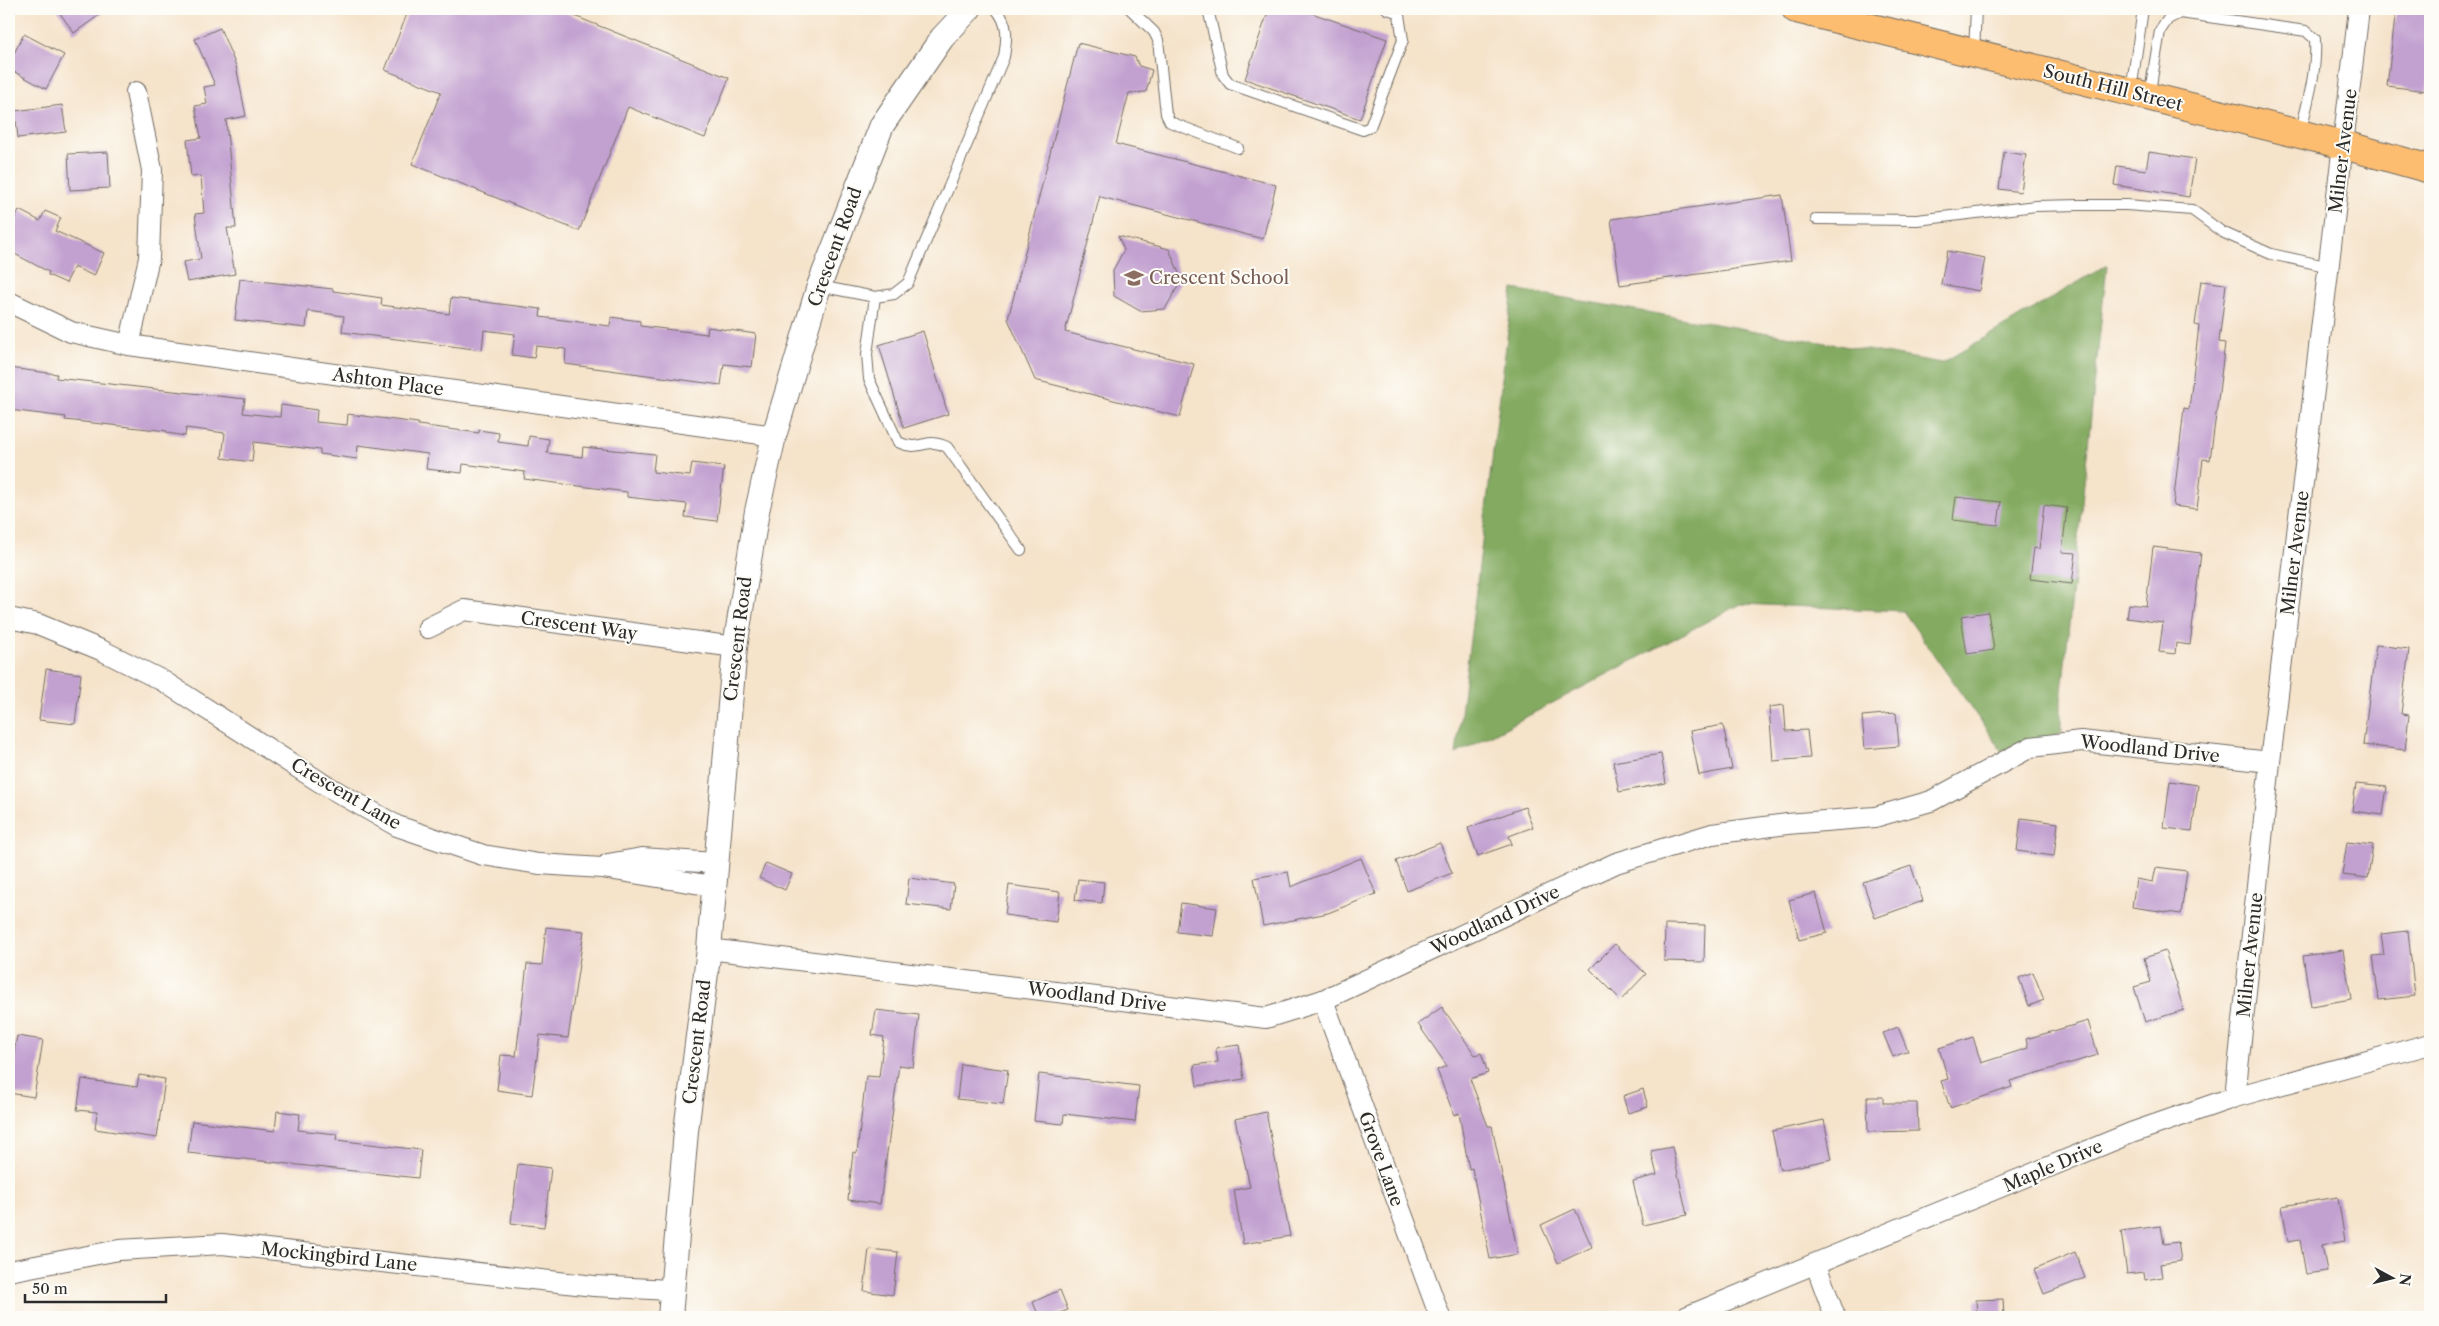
<svg xmlns="http://www.w3.org/2000/svg" width="2439" height="1326" font-family="'Libre Caslon Text',serif">
<rect width="100%" height="100%" fill="#fdfcf7"/>
<filter id="ink" filterUnits="userSpaceOnUse"><feTurbulence type="fractalNoise" baseFrequency=".02" numOctaves="2"/><feDisplacementMap in="SourceGraphic" scale="10" xChannelSelector="R" yChannelSelector="G"/><feConvolveMatrix kernelMatrix="1 2 1 2 8 2 1 2 1" color-interpolation-filters="sRGB"/></filter>
<filter id="wash" filterUnits="userSpaceOnUse"><feTurbulence type="fractalNoise" baseFrequency=".0096" numOctaves="4" result="noise"/><feDisplacementMap in="SourceGraphic" scale="20" xChannelSelector="R" yChannelSelector="G"/><feGaussianBlur stdDeviation="1.12" result="paint"/><feColorMatrix in="noise" values="0 0 0 0 0 0 0 0 0 0 0 0 0 0 0 0 0 1.4 0 .05"/><feComposite in="paint" operator="in"/></filter>
<g filter="url(#wash)">
<rect width="100%" height="100%" fill="#f5e3ca"/>
<polygon fill="#83aa61" stroke="#576a46" points="2107,265 2061,701 2061,734 2003,753 1903,611 1740,604 1456,754 1513,289 1942,363"/>
<g id="blocks">
<g fill="#c2a0d0">
<polygon points="57,9 108,9 74,33"/>
<polygon points="409,9 557,9 729,78 705,138 628,107 579,231 412,164 441,92 385,70"/>
<polygon points="1269,9 1300,9 1387,39 1360,119 1245,79"/>
<polygon points="2396,9 2430,9 2430,68 2427,91 2387,86"/>
<polygon points="220,28 236,66 246,116 226,120 236,228 227,228 235,274 187,282 183,262 201,259 195,214 204,213 201,176 191,177 187,140 201,138 195,106 207,104 204,87 215,85 195,39"/>
<polygon points="24,34 64,55 46,89 9,69 9,63"/>
<polygon points="1078,43 1135,57 1139,66 1152,70 1146,92 1129,93 1116,144 1276,185 1263,239 1101,197 1100,195 1065,332 1194,364 1180,417 1035,380 1008,319"/>
<polygon points="62,105 66,132 18,138 15,111"/>
<polygon points="108,152 110,188 70,190 68,154"/>
<polygon points="2004,152 2026,155 2021,192 1999,189"/>
<polygon points="2149,152 2195,159 2189,197 2114,185 2117,166 2146,170"/>
<polygon points="1782,195 1791,261 1620,285 1611,219"/>
<polygon points="19,210 40,221 45,211 61,218 55,231 104,253 94,276 74,267 66,283 48,275 49,272 9,251 9,230"/>
<polygon points="1118,236 1169,249 1179,273 1180,283 1165,309 1140,311 1114,296 1113,270 1124,250"/>
<polygon points="1947,251 1985,258 1979,291 1941,284"/>
<polygon points="240,279 333,289 333,291 382,298 381,305 449,314 451,298 541,309 540,317 610,326 611,317 640,321 640,326 707,334 708,327 756,334 752,367 724,364 721,385 565,364 566,349 536,346 534,358 512,355 515,334 484,330 482,350 342,332 344,316 308,311 306,328 235,320"/>
<polygon points="2201,281 2226,284 2219,342 2225,343 2219,392 2210,460 2203,459 2197,509 2173,506 2184,408 2189,409 2199,326 2195,325"/>
<polygon points="923,331 948,414 904,428 879,345"/>
<polygon points="9,368 57,374 56,378 245,399 243,413 280,417 281,405 317,410 316,422 347,425 348,414 418,423 418,425 479,433 479,430 499,433 498,442 528,446 529,436 549,439 547,453 582,457 583,447 655,454 653,472 690,476 692,463 724,467 717,521 685,517 687,504 627,497 627,492 524,479 525,472 463,464 462,473 426,469 428,454 358,445 357,459 320,454 320,450 254,442 252,462 222,458 225,433 186,428 185,436 167,433 167,431 65,420 66,417 9,410"/>
<polygon points="1956,497 2001,502 1998,525 1953,520"/>
<polygon points="2044,505 2067,508 2062,552 2076,553 2072,584 2030,579 2034,548 2039,549"/>
<polygon points="2153,547 2201,553 2190,645 2176,643 2175,654 2159,652 2163,623 2127,618 2129,604 2146,606"/>
<polygon points="1988,612 1994,650 1967,654 1961,616"/>
<polygon points="2376,645 2409,649 2401,714 2409,715 2405,750 2363,745"/>
<polygon points="46,669 81,674 75,724 39,720"/>
<polygon points="1784,705 1786,731 1807,730 1810,758 1773,761 1769,707"/>
<polygon points="1896,713 1899,746 1865,749 1862,716"/>
<polygon points="1723,725 1732,769 1699,775 1690,731"/>
<polygon points="1661,754 1666,783 1619,792 1613,762"/>
<polygon points="2170,781 2198,785 2192,831 2164,828"/>
<polygon points="2356,784 2387,787 2383,815 2352,811"/>
<polygon points="1525,807 1533,827 1509,836 1512,844 1478,856 1468,828"/>
<polygon points="2021,818 2058,823 2054,856 2017,851"/>
<polygon points="2347,842 2373,845 2368,878 2342,875"/>
<polygon points="1440,843 1452,873 1407,891 1396,861"/>
<polygon points="1361,858 1376,894 1328,913 1263,926 1254,878 1288,872 1291,887"/>
<polygon points="766,863 792,874 785,890 759,878"/>
<polygon points="1911,866 1923,901 1875,918 1863,882"/>
<polygon points="2156,867 2187,871 2181,914 2132,907 2136,879 2153,882"/>
<polygon points="909,878 954,884 951,909 906,904"/>
<polygon points="1078,879 1104,882 1102,903 1075,900"/>
<polygon points="1009,885 1060,892 1056,922 1005,915"/>
<polygon points="1816,893 1827,933 1799,940 1789,900"/>
<polygon points="1181,903 1217,908 1213,936 1177,932"/>
<polygon points="1665,924 1705,925 1704,962 1664,961"/>
<polygon points="546,927 584,931 568,1038 540,1035 532,1095 497,1090 501,1055 516,1056 527,964 542,965"/>
<polygon points="2408,931 2415,996 2379,1000 2373,956 2384,955 2381,934"/>
<polygon points="1615,944 1646,974 1621,1000 1590,969"/>
<polygon points="2343,950 2351,999 2311,1006 2303,956"/>
<polygon points="2165,951 2184,1010 2145,1022 2134,987 2151,982 2144,958"/>
<polygon points="2033,972 2044,1000 2029,1006 2019,978"/>
<polygon points="1442,1007 1475,1055 1481,1053 1488,1073 1470,1079 1488,1126 1492,1126 1518,1254 1490,1259 1472,1168 1469,1169 1459,1113 1454,1115 1437,1070 1447,1066 1418,1024"/>
<polygon points="876,1010 919,1015 913,1067 899,1065 880,1204 848,1200 853,1152 857,1153 866,1076 879,1077 884,1037 872,1035"/>
<polygon points="2088,1021 2098,1055 2010,1081 2012,1087 1950,1108 1941,1081 1948,1079 1939,1048 1973,1037 1981,1063 2028,1048 2026,1039"/>
<polygon points="1898,1027 1908,1051 1893,1057 1883,1033"/>
<polygon points="17,1036 43,1040 34,1097 9,1093 9,1051 14,1052"/>
<polygon points="1239,1045 1244,1079 1197,1086 1194,1065 1218,1062 1216,1048"/>
<polygon points="961,1064 1008,1070 1003,1104 957,1099"/>
<polygon points="1039,1074 1139,1086 1135,1122 1064,1114 1063,1124 1034,1121"/>
<polygon points="139,1075 165,1079 157,1138 95,1129 97,1112 77,1110 82,1079 137,1087"/>
<polygon points="1643,1089 1648,1107 1628,1113 1623,1096"/>
<polygon points="1867,1097 1883,1097 1883,1103 1917,1103 1918,1131 1868,1132"/>
<polygon points="277,1111 300,1114 298,1130 337,1134 336,1140 421,1150 418,1178 188,1153 192,1121 275,1131"/>
<polygon points="1266,1112 1290,1236 1243,1244 1234,1190 1250,1187 1235,1119"/>
<polygon points="1824,1120 1832,1159 1780,1170 1772,1131"/>
<polygon points="1672,1147 1687,1215 1643,1225 1633,1181 1657,1175 1651,1151"/>
<polygon points="518,1164 551,1168 544,1227 511,1223"/>
<polygon points="2338,1197 2345,1241 2322,1245 2327,1271 2306,1274 2300,1240 2288,1242 2282,1206"/>
<polygon points="1575,1209 1592,1247 1558,1263 1541,1225"/>
<polygon points="2161,1226 2164,1244 2178,1242 2181,1261 2160,1264 2162,1277 2145,1280 2144,1272 2127,1274 2121,1231"/>
<polygon points="869,1249 898,1252 893,1295 864,1291"/>
<polygon points="2075,1252 2085,1278 2044,1294 2034,1269"/>
<polygon points="1060,1290 1068,1310 1050,1317 1039,1317 1033,1302"/>
<polygon points="2003,1299 2004,1317 1977,1317 1976,1300"/>
</g>
</g>
</g>
<g filter="url(#ink)">
<use href="#blocks" fill-opacity="0" stroke="#726b63" stroke-width="1"/>
<g fill="none" stroke-linecap="round" stroke-linejoin="round">
<defs>
<g id="service">
<polyline points="1130,9 1154,32 1158,40 1166,114 1170,122 1238,148"/>
<polyline points="1208,9 1223,75 1230,84 1363,130 1370,127 1403,40 1398,9"/>
<polyline points="1387,9 1397,12"/>
<polyline points="1974,53 1976,9"/>
<polyline points="2131,91 2143,9"/>
<path d="M2149,97L2160,31L2168,19L2180,13L2306,31L2315,39C2317,71 2308,102 2300,133"/>
<polyline points="1816,219 1917,220 2036,206 2079,205 2126,205 2192,210 2222,232 2271,254 2330,267"/>
<path d="M819,286L875,297L894,294L908,283L1004,57C1007,38 1009,24 996,9"/>
<path d="M875,297L867,354L869,379L898,442C921,453 926,436 947,447L1021,550"/>
</g>
<g id="minor">
<polyline points="9,302 71,332 129,345 774,436"/>
<polyline points="129,345 149,258 152,170 136,92"/>
<polyline points="9,618 38,624 101,650 163,681 320,782 397,826 483,855 539,864 602,868 713,886"/>
<polyline points="428,628 464,610 735,647"/>
<polyline points="608,864 642,858 715,863"/>
<polyline points="709,949 1266,1018 1323,1000 1616,863 1712,834 1787,824 1875,817 1931,801 2031,747 2081,741 2270,762"/>
<polyline points="1323,1000 1440,1317"/>
<polyline points="2235,1097 2270,762 2359,9"/>
<polyline points="1816,1265 1835,1317"/>
<polyline points="9,1271 119,1250 222,1244 594,1286 670,1290"/>
<polyline points="1686,1317 2131,1133 2235,1097 2430,1044"/>
</g>
<polyline id="tertiary" points="670,1317 686,1131 709,949 735,647 757,511 774,436 819,286 882,125 942,38 969,9"/>
<polyline id="primary" points="1796,9 2344,145 2430,169"/>
</defs>
<use href="#service" stroke="#726b63" stroke-width="12"/>
<use href="#minor" stroke="#726b63" stroke-width="22"/>
<use href="#tertiary" stroke="#726b63" stroke-width="26"/>
<use href="#primary" stroke="#726b63" stroke-width="30"/>
<use href="#service" stroke="#fff" stroke-width="10"/>
<use href="#minor" stroke="#fff" stroke-width="20"/>
<use href="#tertiary" stroke="#fff" stroke-width="24"/>
<use href="#primary" stroke="#fcbd6f" stroke-width="28"/>
</g>
</g>
<defs>
<symbol id="school-bare" viewBox="-9 -9 18 18"><path d="M0-5L7-2L0 1L-7-2ZM-4 1L0 2.5L4 1V4Q0 6-4 4Z" fill="#8d6e63" stroke="#fdfcf7" stroke-width="2.5" paint-order="stroke"/></symbol>
</defs>
<g fill-rule="evenodd">
<use href="#school-bare" x="1120" y="264" width="28" height="28"/>
</g>
<g text-anchor="middle" stroke-width="4" stroke-linejoin="round" paint-order="stroke">
<g font-size="18" fill="#2b2b2b" stroke="#fdfcf7">
<text transform="translate(2113 88) rotate(14)" y="6">South Hill Street</text>
<text transform="translate(2343 151) rotate(-83)" y="6">Milner Avenue</text>
<text transform="translate(835 247) rotate(-70)" y="6">Crescent Road</text>
<text transform="translate(388 382) rotate(8)" y="6">Ashton Place</text>
<text transform="translate(2295 553) rotate(-83)" y="6">Milner Avenue</text>
<text transform="translate(579 626) rotate(8)" y="6">Crescent Way</text>
<text transform="translate(738 639) rotate(-83)" y="6">Crescent Road</text>
<text transform="translate(2150 749) rotate(6)" y="6">Woodland Drive</text>
<text transform="translate(346 794) rotate(30)" y="6">Crescent Lane</text>
<text transform="translate(1495 920) rotate(-25)" y="6">Woodland Drive</text>
<text transform="translate(2250 955) rotate(-84)" y="6">Milner Avenue</text>
<text transform="translate(1097 997) rotate(7)" y="6">Woodland Drive</text>
<text transform="translate(697 1042) rotate(-83)" y="6">Crescent Road</text>
<text transform="translate(1381 1159) rotate(70)" y="6">Grove Lane</text>
<text transform="translate(2053 1166) rotate(-23)" y="6">Maple Drive</text>
<text transform="translate(339 1257) rotate(6)" y="6">Mockingbird Lane</text>
</g>
<g font-size="18" fill="#785e54" stroke="#fdfcf7" text-anchor="start">
<text x="1149" y="284">Crescent School</text>
</g>
</g>
<rect width="2439" height="1326" fill="none" stroke="#fdfcf7" stroke-width="30"/>
<g transform="translate(2392 1278) rotate(97)" stroke="#fdfcf7" stroke-width="4" paint-order="stroke">
<path d="M0-4L9 19L0 12L-9 19Z" fill="#2b2b2b"/>
<text y="-8" font-size="14" font-weight="bold" text-anchor="middle" fill="#2b2b2b">N</text>
</g>
<path d="M25 1294v8h141v-8" fill="none" stroke="#2b2b2b" stroke-width="2.5"/>
<text x="32" y="1294" font-size="15" fill="#2b2b2b" stroke="#fdfcf7" stroke-width="4" paint-order="stroke">50 m</text>
</svg>
